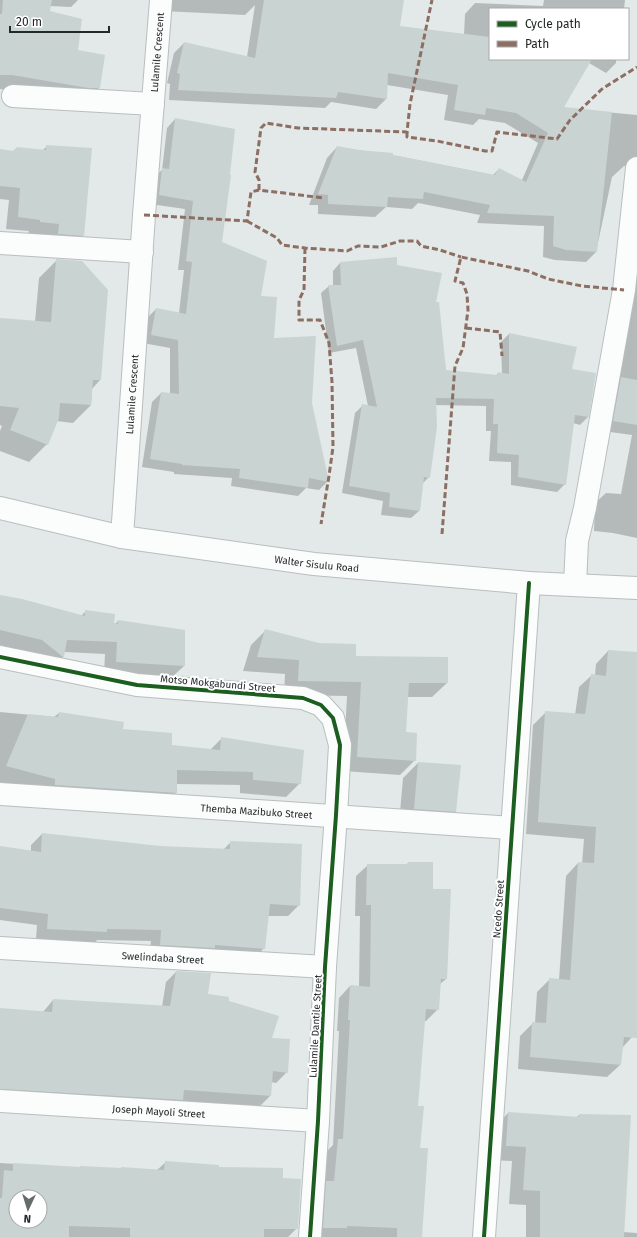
<svg xmlns="http://www.w3.org/2000/svg" width="637" height="1237" font-family="'Fira Sans',sans-serif">
<rect width="100%" height="100%" fill="#e2e9e8"/>
<g fill="#0003" fill-rule="evenodd">
<polygon points="0,0 78,0 71,7 50,6 49,12 77,51 99,88 85,102 74,101 0,89"/>
<polygon points="163,0 403,0 398,27 464,35 465,14 475,3 543,6 544,0 625,0 624,9 490,9 490,59 607,59 609,60 609,59 616,59 616,63 606,73 589,63 563,108 637,115 637,172 628,166 624,166 612,177 596,252 586,262 555,260 543,257 544,226 477,223 480,215 418,203 412,209 386,207 375,217 318,214 318,205 309,205 327,158 337,147 392,155 493,175 499,169 522,180 538,143 505,123 479,119 473,125 444,120 448,95 387,85 386,99 376,109 331,102 325,108 169,100 170,84 167,83 174,53 184,43 247,57 255,5 245,15 163,11"/>
<polygon points="175,119 220,243 260,297 273,339 311,403 328,481 319,490 306,488 298,496 231,486 232,478 174,474 174,472 142,467 152,402 161,393 170,394 170,348 143,343 147,318 156,309 179,313 184,270 178,270 185,209 150,204 153,178 162,170 167,128"/>
<polygon points="47,146 83,235 71,247 28,234 29,231 6,229 9,200 0,199 0,150 14,152 42,151"/>
<polygon points="637,216 637,538 613,533 594,531 595,503 606,493 621,494 632,435 603,431"/>
<polygon points="57,260 100,380 92,389 91,405 73,423 56,421 47,444 29,462 0,451 0,431 2,426 0,425 0,320 35,322 39,278"/>
<polygon points="340,263 396,265 435,303 446,371 496,376 498,373 502,374 501,342 509,334 576,348 571,370 588,417 580,425 573,423 565,484 557,492 511,485 511,462 489,461 491,431 486,431 486,406 435,405 429,477 422,484 419,511 411,518 381,515 383,501 342,493 355,413 362,406 368,406 356,348 329,353 321,293 329,286 333,286 333,271"/>
<polygon points="0,596 81,616 86,611 115,624 118,621 184,631 184,666 171,678 104,674 105,654 64,652 63,657 51,669 29,652 0,645"/>
<polygon points="266,630 447,683 432,697 407,697 405,733 415,760 400,775 343,771 347,696 284,695 285,674 243,671 251,645"/>
<polygon points="608,651 637,704 637,983 632,1037 622,1048 620,1065 607,1077 518,1069 520,1036 533,1023 535,1023 537,992 550,979 559,980 566,876 578,863 582,864 584,839 526,834 533,725 546,712 575,715 579,687 592,675 595,675 596,664"/>
<polygon points="0,712 54,717 59,713 123,723 122,730 171,746 210,750 222,738 300,783 286,797 240,793 240,785 176,784 176,793 163,806 42,793 0,782"/>
<polygon points="418,763 456,811 440,826 399,824 403,778"/>
<polygon points="42,834 160,847 223,850 231,842 299,905 288,916 268,916 264,948 253,960 149,956 151,941 97,940 95,943 36,939 37,925 0,920 0,847 31,851 31,845"/>
<polygon points="408,863 432,890 446,979 440,984 438,1009 426,1021 424,1021 417,1107 419,1149 421,1237 312,1237 327,1151 333,1145 339,1031 337,1031 339,998 350,986 359,987 360,916 355,916 356,876 368,865 406,865"/>
<polygon points="176,972 207,995 228,1002 271,1039 287,1072 276,1083 271,1082 270,1096 260,1106 181,1101 171,1110 0,1099 0,1009 43,1012 53,1000 162,1007 166,982"/>
<polygon points="508,1113 576,1118 579,1115 623,1232 637,1233 637,1237 526,1237 526,1205 509,1204 512,1161 492,1160 494,1128"/>
<path d="M166,1162L218,1168L282,1179L297,1228L288,1237H0V1163L79,1168L157,1170ZM16,1197H40V1221H16Z"/>
</g>
<g fill="#c8d3d2" fill-rule="evenodd">
<polygon points="3,0 52,0 50,11 82,19 78,50 105,55 100,88 88,88 12,75 0,75 0,14 2,14"/>
<polygon points="264,0 404,0 400,26 490,37 490,59 592,59 564,107 612,112 597,252 566,250 553,246 554,216 487,213 490,205 424,192 423,199 388,197 387,207 328,204 328,195 318,194 337,146 358,150 393,153 393,155 495,175 499,168 526,182 548,133 516,113 486,108 485,115 454,110 458,85 388,73 387,99 338,92 336,98 178,90 180,74 177,73 184,42 255,58"/>
<polygon points="175,118 235,129 230,175 231,175 222,242 267,261 261,296 277,297 274,338 316,336 312,403 329,482 309,478 308,488 239,478 240,469 182,465 182,464 150,459 161,392 179,394 178,340 151,335 156,308 186,314 192,262 186,261 193,201 159,195 162,168 169,169"/>
<polygon points="46,145 92,148 84,236 58,234 59,224 40,222 40,220 18,217 20,188 0,186 0,149 13,151 17,147 46,150"/>
<polygon points="397,257 397,265 442,273 436,302 439,302 446,370 498,375 498,372 509,374 509,333 577,347 572,369 596,373 589,417 575,415 566,485 518,477 519,455 497,453 498,424 493,424 494,399 436,398 437,427 430,478 424,477 420,511 389,507 390,493 349,486 362,404 377,407 363,340 337,346 328,285 341,285 340,262"/>
<polygon points="56,259 82,261 108,290 101,380 93,380 91,405 60,403 59,418 48,445 10,430 19,408 0,406 0,318 51,322"/>
<polygon points="621,377 637,380 637,425 613,421"/>
<polygon points="0,595 22,599 85,616 85,610 115,614 114,623 118,624 118,620 185,630 185,666 116,662 117,642 67,640 64,657 63,657 42,640 0,630"/>
<polygon points="265,629 319,643 356,644 356,656 448,657 448,683 409,683 406,732 417,733 416,761 357,757 361,682 298,681 299,660 257,657"/>
<polygon points="608,650 637,652 637,1038 624,1037 621,1065 530,1057 532,1022 546,1023 549,978 570,980 578,862 594,863 596,827 538,822 545,711 585,714 591,674 606,676"/>
<polygon points="59,712 124,722 123,729 172,733 172,745 220,750 221,737 304,750 301,784 253,780 253,772 177,770 177,793 55,785 55,779 6,766 28,714 58,717"/>
<polygon points="418,762 461,765 456,812 414,809"/>
<polygon points="42,833 160,846 230,849 230,841 302,844 300,906 270,904 265,949 215,945 215,948 160,945 161,930 107,929 107,932 47,929 48,914 0,908 0,846 41,852"/>
<polygon points="408,862 433,862 433,889 451,889 447,979 441,979 439,1010 426,1009 418,1106 424,1106 420,1148 428,1148 422,1237 397,1237 397,1228 347,1226 347,1228 323,1228 326,1181 334,1181 338,1139 343,1139 350,1020 348,1020 350,985 370,987 371,905 366,905 367,864 408,864"/>
<polygon points="176,971 211,973 208,994 229,997 229,1001 279,1016 272,1038 290,1039 288,1073 273,1071 271,1096 184,1090 183,1100 0,1089 0,1008 52,1012 53,999 170,1006"/>
<polygon points="508,1112 579,1117 579,1114 631,1115 624,1237 540,1237 540,1191 523,1190 526,1147 506,1146"/>
<path d="M165,1161L219,1165V1167L283,1168V1178L301,1179L298,1229H264V1237H130V1228L69,1226V1237H0V1198H2L4,1170L13,1171V1163L80,1167V1166L121,1168V1167L164,1170ZM16,1197H40V1221H16Z"/>
</g>
<g fill="none" stroke-linecap="round" stroke-linejoin="round">
<defs>
<g id="minor">
<polyline points="13,96 153,104"/>
<polyline points="0,243 142,252"/>
<path id="s1" d="M122,537L144,215L161,0"/>
<polyline points="575,585 577,541 585,508 624,290 637,168"/>
<polyline points="0,657 137,685 303,698 321,705 333,718 340,745 336,815 325,967 318,1121 310,1237"/>
<path id="s2" d="M0,794L512,828"/>
<path id="s3" d="M0,948L325,967"/>
<path id="s4" d="M0,1101L318,1121"/>
<polyline points="484,1237 529,583"/>
</g>
<g id="tertiary">
<path id="s5" d="M0,508L122,537L314,564L529,583L637,588"/>
</g>
</defs>
<use href="#minor" stroke="#b9bebe" stroke-width="24"/>
<use href="#tertiary" stroke="#b9bebe" stroke-width="24"/>
<use href="#minor" stroke="#fbfcfc" stroke-width="22"/>
<use href="#tertiary" stroke="#fbfcfc" stroke-width="22"/>
<g stroke="#8d6e63" stroke-width="3" stroke-dasharray="6 3" stroke-linecap="butt">
<polyline points="407,132 407,137 437,141 485,151 492,151 497,132 557,139 570,120 602,89 637,67"/>
<polyline points="259,190 259,180 255,172 261,128 266,123 298,128 407,132 410,104 432,0"/>
<polyline points="144,215 247,221 251,192 259,190 324,198"/>
<polyline points="247,221 277,238 282,245 305,248 347,251 358,246 381,247 400,241 417,241 421,246 440,250 461,257"/>
<polyline points="305,248 304,290 299,300 299,320 320,320 329,343 332,382 333,447 329,476 321,524"/>
<polyline points="466,328 500,332 502,356"/>
<polyline points="442,534 455,366 463,348 468,310 467,294 463,283 455,281 461,257 528,271 548,279 582,286 624,290"/>
</g>
<defs>
<g id="cycleway">
<polyline points="0,657 137,685 303,698 321,705 333,718 340,745 336,815 325,967 318,1121 310,1237"/>
<polyline points="484,1237 529,583"/>
</g>
</defs>
<use href="#cycleway" stroke="#fff" stroke-width="6"/>
<use href="#cycleway" stroke="#1b5e20" stroke-width="4"/>
</g>
<g text-anchor="middle" stroke-width="4" stroke-linejoin="round" paint-order="stroke">
<g font-size="10" fill="#232828" stroke="#fff">
<text dy="4" stroke="none"><textPath href="#s1" startOffset="486">Lulamile Crescent</textPath></text>
<text dy="4" stroke="none"><textPath href="#s1" startOffset="143">Lulamile Crescent</textPath></text>
<text dy="4" stroke="none"><textPath href="#s5" startOffset="322">Walter Sisulu Road</textPath></text>
<text transform="translate(218 683) rotate(5)" y="4">Motso Mokgabundi Street</text>
<text dy="4" stroke="none"><textPath href="#s2" startOffset="257">Themba Mazibuko Street</textPath></text>
<text transform="translate(498 909) rotate(-86)" y="4">Ncedo Street</text>
<text dy="4" stroke="none"><textPath href="#s3" startOffset="163">Swelindaba Street</textPath></text>
<text transform="translate(315 1026) rotate(-87)" y="4">Lulamile Dantile Street</text>
<text dy="4" stroke="none"><textPath href="#s4" startOffset="159">Joseph Mayoli Street</textPath></text>
</g>
</g>
<rect x="489" y="8" width="140" height="52" fill="#ffffff" stroke="#a7a9a9"/>
<rect x="497" y="21" width="20" height="6" fill="#1b5e20" stroke="#a7a9a9"/>
<text x="525" y="28" font-size="12" fill="#232828">Cycle path</text>
<rect x="497" y="41" width="20" height="6" fill="#8d6e63" stroke="#a7a9a9"/>
<text x="525" y="48" font-size="12" fill="#232828">Path</text>
<g transform="translate(28 1209) rotate(184)"><circle r="19" fill="#ffffff" stroke="#a7a9a9"/>
<path d="M0-3L7 15L0 10L-7 15Z" fill="#666c6b"/>
<text y="-6" font-size="11" font-weight="bold" text-anchor="middle" fill="#232828">N</text>
</g>
<path d="M10 26v6h99v-6" fill="none" stroke="#232828" stroke-width="2"/>
<text x="16" y="26" font-size="12" fill="#232828" stroke="#ffffff" stroke-width="3" paint-order="stroke">20 m</text>
</svg>
